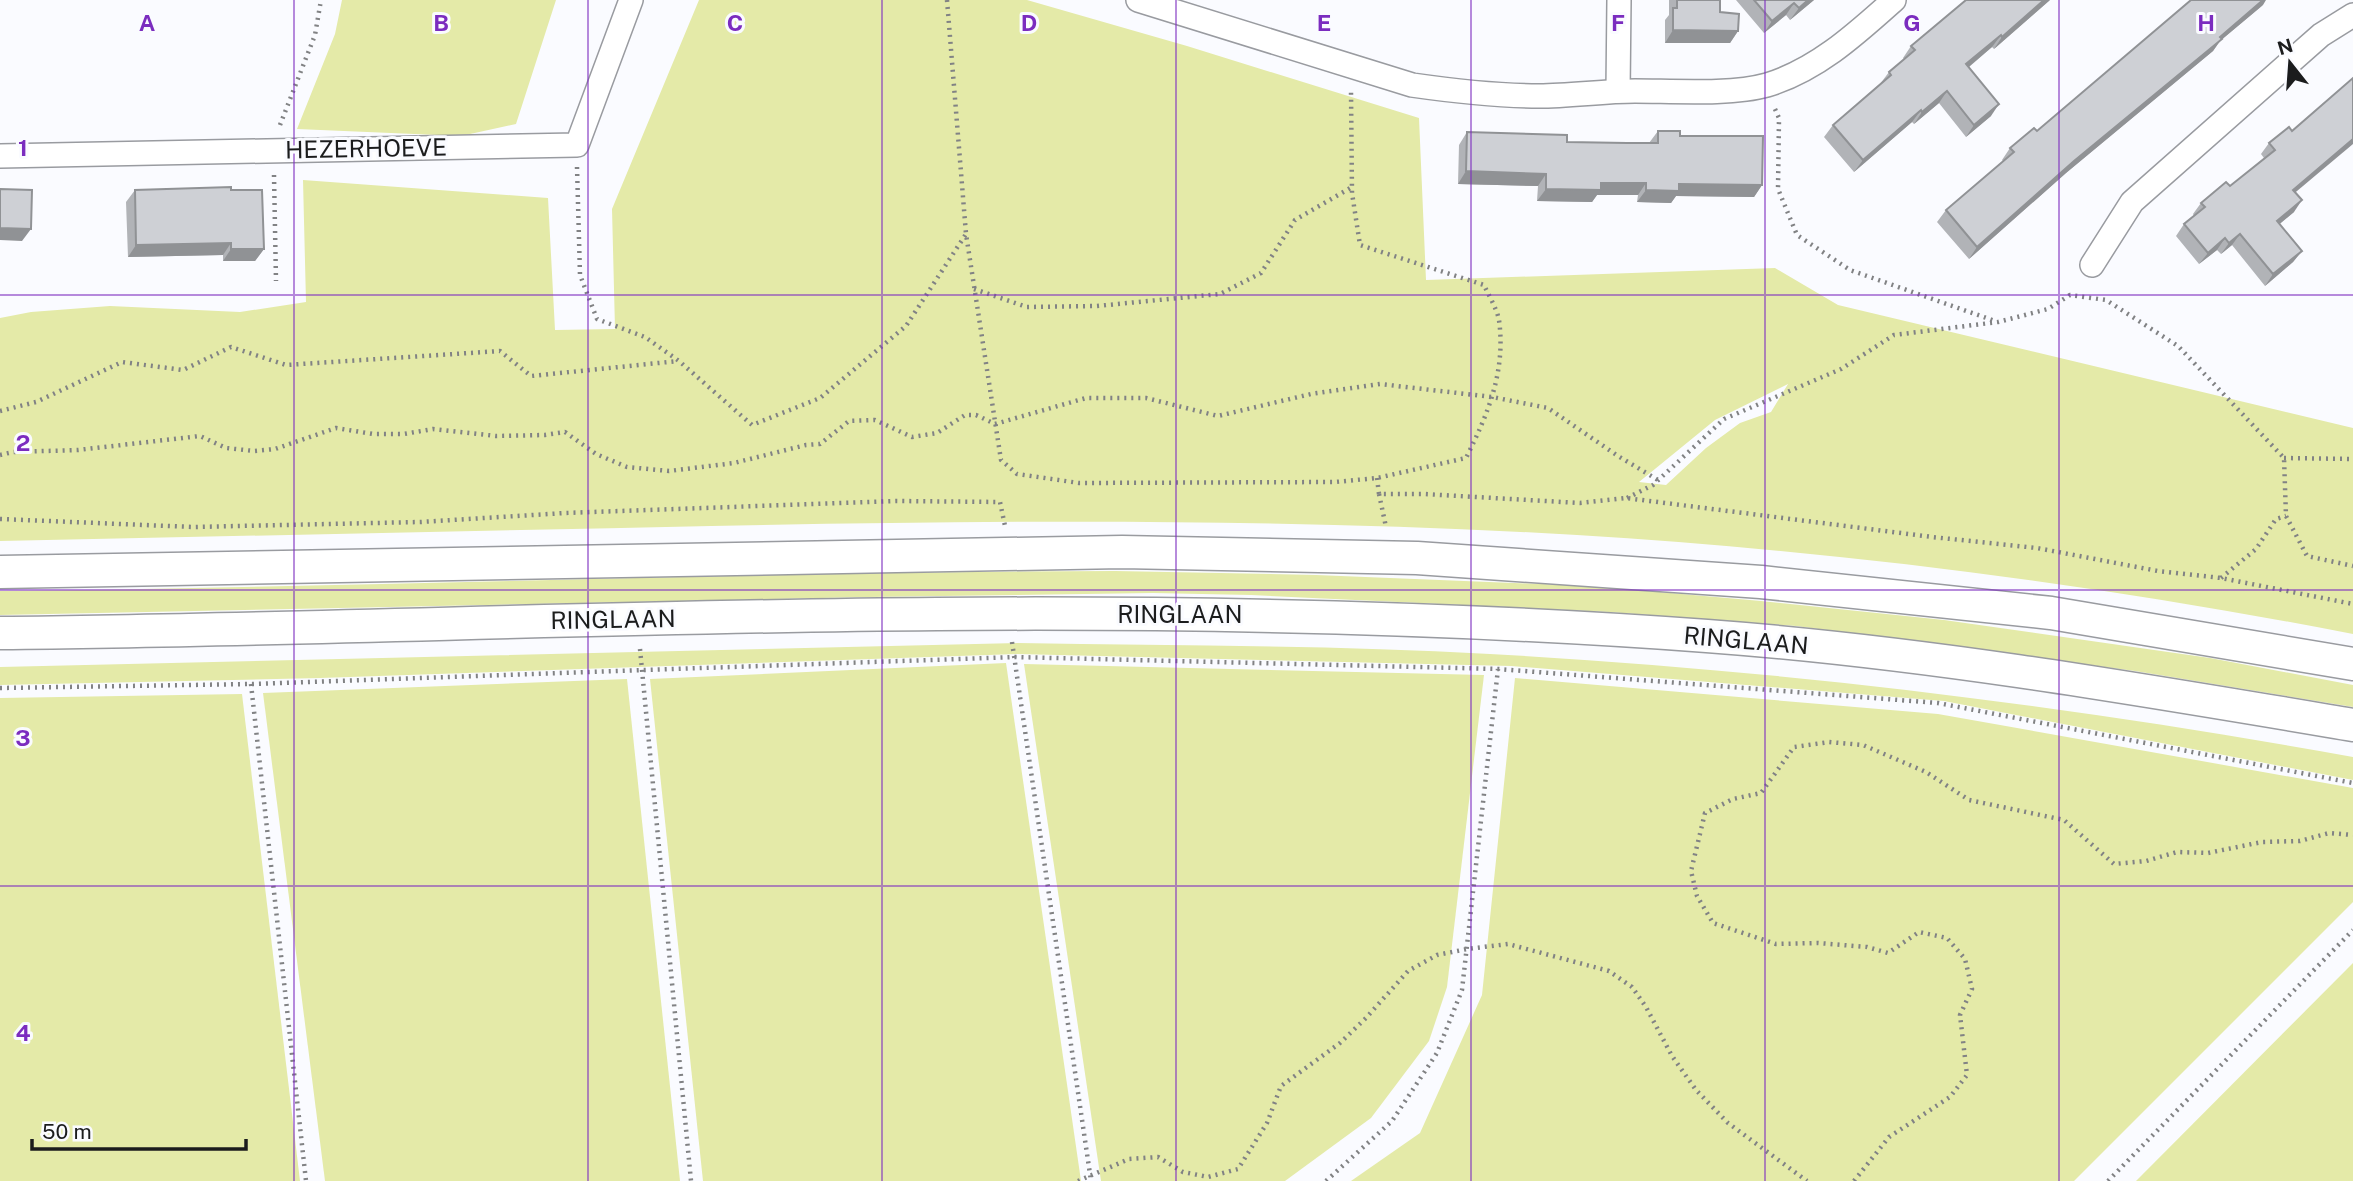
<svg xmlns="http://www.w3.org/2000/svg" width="2353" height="1181" font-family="'Public Sans',sans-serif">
<rect width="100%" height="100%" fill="#fafbff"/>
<g fill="#e4eaa8" fill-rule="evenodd">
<polygon points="342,0 556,0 516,124 461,136 297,129 335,34"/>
<path d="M699,0H1027L1187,46L1419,118L1426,280L1775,268L1838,305L2353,428V634C2098,584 1837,551 1577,535C1289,518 1000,520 711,526C474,531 237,536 0,541V318L31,312L110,306L240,312L306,302L303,180L548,198L555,330L615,329L612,209ZM1788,384L1771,412L1740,423L1706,448L1666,485L1639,482L1715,420Z"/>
<path d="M1115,571L1316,575L1591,586L1761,601L1944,620L2210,658L2353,685V707L2135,671L1796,626L1609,612L1251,595L1153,593L868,597L0,615V591C372,587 743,572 1115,571Z"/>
<path d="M1018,643C1175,646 1333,645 1490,654C1780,670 2067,705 2353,757V780L1944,701L1511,666L1017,654L320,678L0,685V667Z"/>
<polygon points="1006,663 1081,1181 703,1181 650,679"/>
<polygon points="1024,664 1484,675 1447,987 1429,1041 1371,1118 1285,1181 1101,1181"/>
<polygon points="1515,678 1938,714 2353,788 2353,902 2074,1181 1351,1181 1420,1133 1482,995"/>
<polygon points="627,679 680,1181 325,1181 263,693"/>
<polygon points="242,694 300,1181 0,1181 0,698"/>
<polygon points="2353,963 2353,1181 2136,1181"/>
</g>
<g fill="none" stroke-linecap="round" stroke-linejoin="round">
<defs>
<g id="street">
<path d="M1138,0L1412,85C1454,91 1497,96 1539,96C1571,96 1603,91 1635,91C1672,91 1732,95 1767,85C1817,70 1856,34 1894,0"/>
<polyline points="1618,91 1619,0"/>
<polyline points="0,156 577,145 631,0"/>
<polyline points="2092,265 2132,202 2321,35 2353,15"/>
</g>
<g id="secondary">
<polyline points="0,572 1122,552 1417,558 1761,582 2051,613 2353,664"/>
<path d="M0,633C312,630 624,616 937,614C1194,612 1451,617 1707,636C1924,652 2139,689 2353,725"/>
</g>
</defs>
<use href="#street" stroke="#999ba0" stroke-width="26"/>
<use href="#secondary" stroke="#999ba0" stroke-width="35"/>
<g stroke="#818284" stroke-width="4.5" stroke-dasharray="2 5" stroke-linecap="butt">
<polyline points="947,0 966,234"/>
<polyline points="1775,109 1779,118 1778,189 1797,235 1850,270 1995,321"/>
<polyline points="280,125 315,35 321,0"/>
<path d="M577,167L580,275L597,319L645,337L679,361L752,425L820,398L906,326L966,234L1001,460L1017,474L1079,483L1335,482L1377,478L1466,458C1488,414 1506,371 1499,320C1497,309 1489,296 1484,285L1360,245L1352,193L1351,92"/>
<polyline points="274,175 276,281"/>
<polyline points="974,289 1027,307 1097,306 1220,294 1261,273 1295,220 1352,187"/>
<polyline points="0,411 36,402 122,362 183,370 231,347 286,365 500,351 531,376 678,361"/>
<polyline points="0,455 13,452 78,450 200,436 226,448 254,451 275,449 336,428 373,434 404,434 433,429 496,436 545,435 565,432 596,454 627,467 669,471 734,463 806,445 820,444 849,421 875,420 912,437 937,433 965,415 976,415 995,424 1086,398 1146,398 1218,416 1311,394 1380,384 1492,397 1548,408 1618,456 1658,480"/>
<polyline points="2284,458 2353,459"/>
<polyline points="1377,478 1379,494 1424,494 1580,503 1626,498 1932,537 2037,548 2158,571 2221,578 2353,604"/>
<polyline points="1379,494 1386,527"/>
<polyline points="1627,498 1653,485 1724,419 1841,369 1894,335 1998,322 2048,309 2070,295 2106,300 2178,346 2284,458 2286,516 2307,556 2353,566"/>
<polyline points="0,519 193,527 420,522 565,513 897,501 1000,502 1005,526"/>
<polyline points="2221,578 2256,549 2276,519 2286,516"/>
<polyline points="1012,642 1091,1181"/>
<polyline points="640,649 691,1181"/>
<polyline points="251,684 306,1181"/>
<polyline points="0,688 251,684 1014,657 1498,669 1938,703 2353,783"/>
<polyline points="1078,1181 1129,1159 1158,1157 1183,1172 1208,1177 1238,1169 1267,1123 1281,1086 1340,1043 1366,1018 1408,971 1437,955 1467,949 1508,944 1609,971 1632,987 1646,1007 1672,1056 1696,1090 1728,1123 1807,1181"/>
<polyline points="1326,1181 1392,1121 1437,1053 1462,990 1498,669"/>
<polyline points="1854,1181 1889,1137 1950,1097 1967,1075 1960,1015 1972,989 1965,959 1947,938 1919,932 1888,953 1867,947 1818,943 1776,944 1713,923 1697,896 1691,871 1705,813 1733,799 1761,793 1794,747 1829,742 1863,745 1926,772 1969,800 2064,820 2114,864 2146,861 2177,852 2208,853 2262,842 2300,841 2329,833 2353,835"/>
<polyline points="2108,1181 2353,930"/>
</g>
<use href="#street" stroke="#fff" stroke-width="23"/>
<use href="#secondary" stroke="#fff" stroke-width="32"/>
</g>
<g fill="#b1b3b7">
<polygon points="1669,0 1720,0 1720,12 1738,31 1730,43 1665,43 1665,20 1669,15"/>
<polygon points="1736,0 1814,0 1790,20 1786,15 1764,33"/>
<polygon points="2050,0 1994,49 1992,47 1969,67 1991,116 1966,137 1939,103 1914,124 1912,122 1854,172 1824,137 1833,125 1880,84 1889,72 1904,59 1903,58 1911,46"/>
<polygon points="2263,5 2220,41 2213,51 2066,173 1969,259 1937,222 1946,210 2003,161 2002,160 2010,148 2037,131"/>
<polygon points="2289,127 2295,193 2294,212 2279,224 2302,251 2293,262 2265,286 2232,245 2221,254 2217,250 2199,264 2176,236 2184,224 2194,216 2193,214 2201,203 2230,186 2264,158 2261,154 2269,143"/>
<polygon points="1658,131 1680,136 1762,185 1754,197 1676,196 1671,203 1637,202 1638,195 1597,195 1592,202 1537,201 1538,186 1458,184 1459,145 1467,132 1567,142 1627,143 1649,143"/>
<polygon points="135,190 231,190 264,249 255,261 223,261 223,255 128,257 126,202"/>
</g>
<g fill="#909295">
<polygon points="1808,0 1814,0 1790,20 1799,8"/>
<polygon points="2044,0 2050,0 1994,49 2002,37"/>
<polygon points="2263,0 2266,0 2263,5 2220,41 2213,51 2066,173 1969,259 1977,247 2074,161"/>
<polygon points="1794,3 1786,15 1764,33 1772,21"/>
<polygon points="1673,30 1738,31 1730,43 1665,43"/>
<polygon points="2001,35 1992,47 1958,76 1966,64"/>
<polygon points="1947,91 1939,103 1914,124 1922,112"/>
<polygon points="1999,104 1991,116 1966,137 1974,125"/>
<polygon points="1921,110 1912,122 1854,172 1863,160"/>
<polygon points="2353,139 2353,144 2285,201 2293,190"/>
<polygon points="1466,171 1546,174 1538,186 1458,184"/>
<polygon points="1601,183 1646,183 1638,195 1597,195 1592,202 1537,201 1546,189"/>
<polygon points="1679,184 1762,185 1754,197 1676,196 1671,203 1637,202 1646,190"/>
<polygon points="2302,200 2294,212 2269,233 2277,221"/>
<polygon points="0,228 31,229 22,241 0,240"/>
<polygon points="2240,234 2232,245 2221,254 2229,243"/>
<polygon points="2225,238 2217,250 2199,264 2208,253"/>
<polygon points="231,243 223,255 128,257 136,245"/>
<polygon points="231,249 264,249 255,261 223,261"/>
<polygon points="2302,251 2293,262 2265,286 2273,274"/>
</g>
<g fill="#ced0d5" stroke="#909295" stroke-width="2">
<polygon points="1677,0 1720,0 1720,12 1739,14 1738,31 1673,30 1673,8 1677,8"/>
<polygon points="1754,0 1808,0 1799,8 1794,3 1772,21"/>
<polygon points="1966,0 2044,0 2002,37 2001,35 1966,64 1999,104 1974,125 1947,91 1922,112 1921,110 1863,160 1833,125 1891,75 1889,72 1915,50 1911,46"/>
<polygon points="2191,0 2263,0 2220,37 2222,39 2074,161 1977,247 1946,210 2014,152 2010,148 2034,128 2037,131"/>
<polygon points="2353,78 2353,139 2293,190 2302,200 2277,221 2302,251 2273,274 2240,234 2229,243 2225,238 2208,253 2184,224 2205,207 2201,203 2226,182 2230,186 2275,150 2269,143 2289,127 2292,131"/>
<polygon points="1658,131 1680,131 1680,136 1763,136 1762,185 1679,184 1679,191 1646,190 1646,183 1601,183 1601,190 1546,189 1546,174 1466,171 1467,132 1567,135 1567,142 1627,143 1658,143"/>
<polygon points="231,187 231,190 262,190 264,249 231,249 231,243 136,245 135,190"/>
<polygon points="0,189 32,190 31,229 0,228"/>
</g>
<path fill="none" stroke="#7b2cbf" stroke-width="2" stroke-opacity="0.55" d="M294,0V1181M588,0V1181M882,0V1181M1176,0V1181M1471,0V1181M1765,0V1181M2059,0V1181M0,295H2353M0,590H2353M0,886H2353"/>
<g text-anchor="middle" stroke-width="6" stroke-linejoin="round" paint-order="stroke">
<g font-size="24" fill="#1b1c1d" stroke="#fafbff">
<text transform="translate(366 149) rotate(-1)" y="8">HEZERHOEVE</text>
<text x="1180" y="623">RINGLAAN</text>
<text transform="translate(613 620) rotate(-1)" y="8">RINGLAAN</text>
<text transform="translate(1746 641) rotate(5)" y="8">RINGLAAN</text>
</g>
</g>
<g font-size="23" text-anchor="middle" font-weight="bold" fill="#7b2cbf" stroke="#fafbff" stroke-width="6" stroke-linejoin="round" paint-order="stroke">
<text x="147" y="31">A</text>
<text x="441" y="31">B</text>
<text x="735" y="31">C</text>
<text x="1029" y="31">D</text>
<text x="1324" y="31">E</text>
<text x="1618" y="31">F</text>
<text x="1912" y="31">G</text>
<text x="2206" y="31">H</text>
<text x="23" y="156">1</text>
<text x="23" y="451">2</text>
<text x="23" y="746">3</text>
<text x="23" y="1041">4</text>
</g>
<g transform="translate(2290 63) rotate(343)" stroke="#fafbff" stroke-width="5" paint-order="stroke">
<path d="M0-5L12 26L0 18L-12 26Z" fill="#1b1c1d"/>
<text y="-10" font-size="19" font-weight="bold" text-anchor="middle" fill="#1b1c1d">N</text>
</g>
<path d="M32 1139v10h214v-10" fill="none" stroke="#1b1c1d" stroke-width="3.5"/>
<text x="42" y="1139" font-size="21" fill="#1b1c1d" stroke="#fafbff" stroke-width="5" paint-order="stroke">50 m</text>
</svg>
